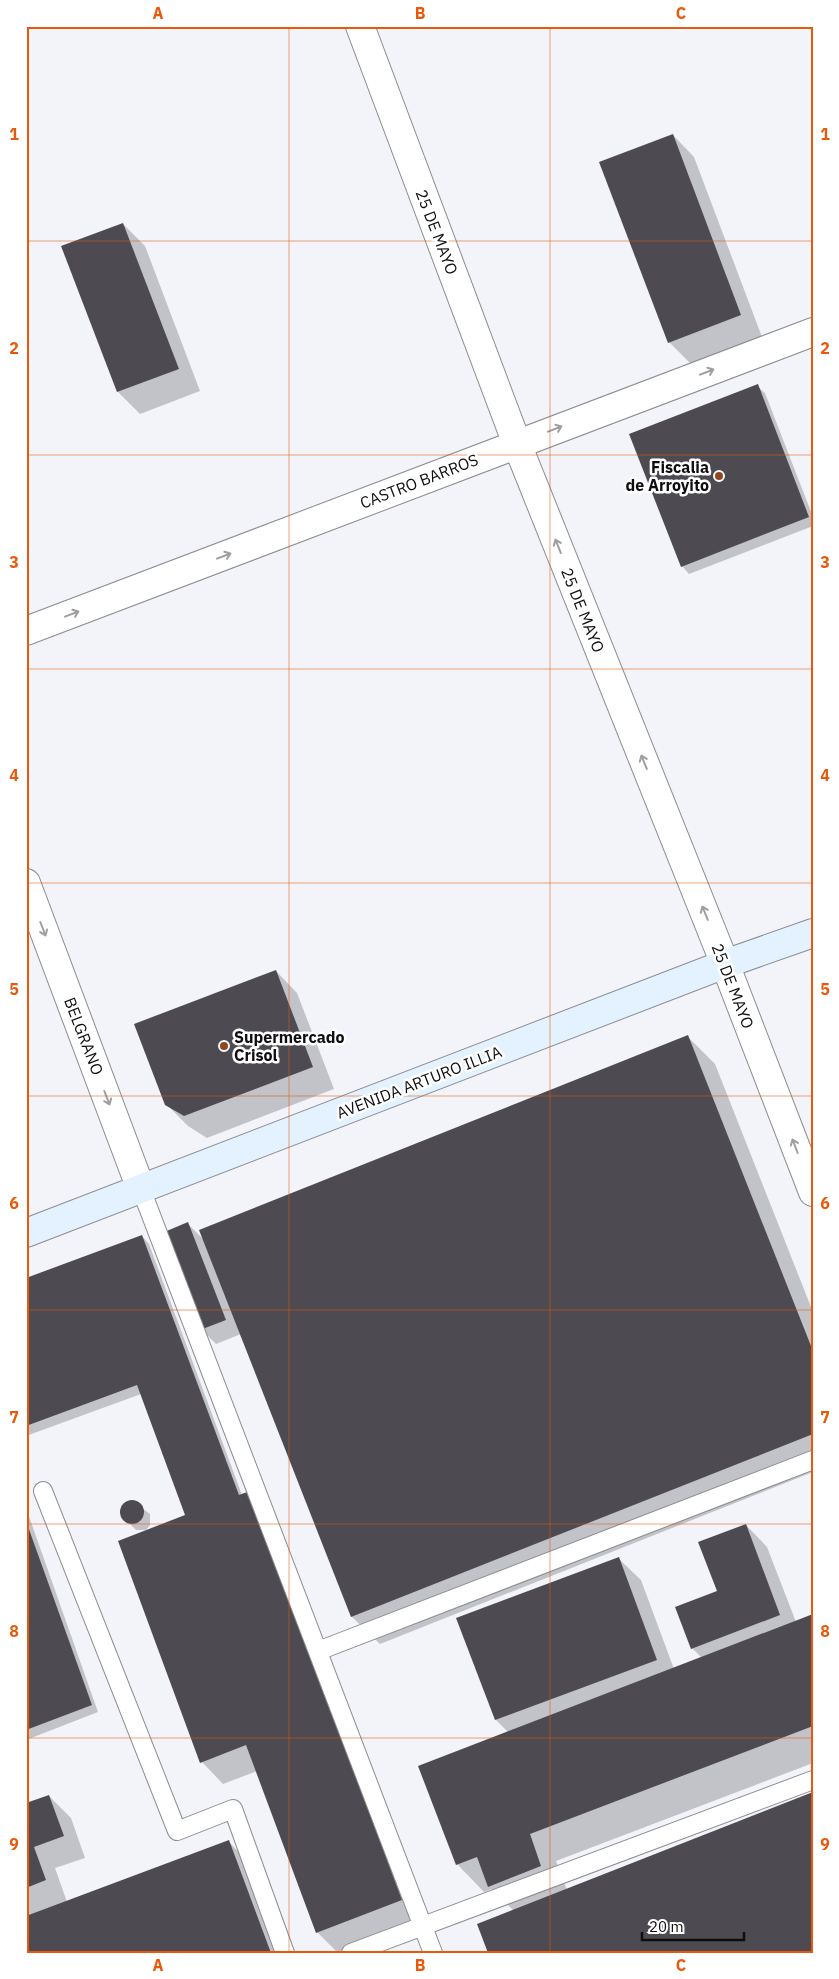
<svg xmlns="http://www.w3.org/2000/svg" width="839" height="1979" font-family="'IBM Plex Sans',sans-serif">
<rect width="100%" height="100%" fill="#f2f4fa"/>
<g fill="#0003">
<polygon points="673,135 694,157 762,337 691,364 669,342"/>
<polygon points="123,224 145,246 200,391 140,414 118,392 63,247"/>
<polygon points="757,386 765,393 813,517 813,526 689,574 682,566"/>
<polygon points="276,971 297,993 334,1089 207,1138 188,1126 166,1104"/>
<polygon points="688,1037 715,1064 813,1312 813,1472 380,1644 352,1617 241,1334 216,1344 201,1329 188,1224 205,1241"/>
<polygon points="142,1236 149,1244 242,1495 423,1922 342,1953 338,1953 317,1932 257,1771 223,1784 202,1762 187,1516 141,1394 26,1436 26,1279"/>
<polygon points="133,1501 150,1514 150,1525 146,1530 136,1530 123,1517 122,1509 126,1503"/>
<polygon points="26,1508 98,1712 26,1740"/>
<polygon points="746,1525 767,1547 796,1622 813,1616 813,1763 556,1861 567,1890 514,1911 492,1889 484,1892 457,1864 509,1733 496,1720 458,1619 619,1559 641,1580 674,1669 702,1658 692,1648 718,1592"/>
<polygon points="49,1796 71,1818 85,1858 55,1868 67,1902 229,1842 250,1864 283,1953 26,1953 26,1805"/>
</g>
<g fill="#4d4b51">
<polygon points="673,134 741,315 668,343 599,162"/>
<polygon points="123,223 179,369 117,392 61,246"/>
<polygon points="758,384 809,517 681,567 629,434"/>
<polygon points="276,970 313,1067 184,1116 165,1105 134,1024"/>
<polygon points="688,1035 813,1351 813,1434 351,1617 199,1230"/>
<polygon points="188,1222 226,1320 200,1330 162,1233"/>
<polygon points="142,1235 239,1495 250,1491 402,1900 316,1933 246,1745 200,1763 118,1541 185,1515 137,1385 26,1426 26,1278"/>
<circle cx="132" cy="1512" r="12"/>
<polygon points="26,1521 92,1705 26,1730"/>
<polygon points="746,1524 780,1615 691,1649 675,1607 717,1591 698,1542"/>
<polygon points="619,1557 657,1660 495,1720 456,1618"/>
<polygon points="813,1614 813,1726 530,1834 541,1866 488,1887 477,1857 456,1865 418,1766"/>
<polygon points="813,1792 813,1953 488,1953 477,1924"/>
<polygon points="49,1795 64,1836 34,1847 46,1880 26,1888 26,1803"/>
<polygon points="229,1840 271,1953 26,1953 26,1916"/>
</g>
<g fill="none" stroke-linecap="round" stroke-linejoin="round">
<defs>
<g id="lane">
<polyline points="141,1189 433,1953"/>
<polyline points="43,1491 177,1831 233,1809 285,1953"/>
<polyline points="318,1651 813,1460"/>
<polyline points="351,1953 813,1780"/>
</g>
<g id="street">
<polyline points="360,26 517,444 725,964 813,1192"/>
<polyline points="26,631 813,332"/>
<polyline points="26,883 141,1189"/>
</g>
<polyline id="secondary" points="26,1233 725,964 813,933"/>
</defs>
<use href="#lane" stroke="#8a8c92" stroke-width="20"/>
<use href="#street" stroke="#8a8c92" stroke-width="30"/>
<use href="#secondary" stroke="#8a8c92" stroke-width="30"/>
<use href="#lane" stroke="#fff" stroke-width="18"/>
<use href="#street" stroke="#fff" stroke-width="28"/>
<use href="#secondary" stroke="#e3f2fe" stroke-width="28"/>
</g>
<defs><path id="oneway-shaft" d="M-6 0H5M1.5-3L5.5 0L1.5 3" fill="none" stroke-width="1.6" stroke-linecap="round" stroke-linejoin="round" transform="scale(1.25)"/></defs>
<g stroke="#9f9f9f">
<use href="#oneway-shaft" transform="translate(707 372) rotate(-21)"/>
<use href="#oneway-shaft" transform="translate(555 429) rotate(-21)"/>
<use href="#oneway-shaft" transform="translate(558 546) rotate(-112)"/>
<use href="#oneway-shaft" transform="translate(224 556) rotate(-21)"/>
<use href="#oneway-shaft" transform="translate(72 614) rotate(-21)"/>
<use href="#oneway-shaft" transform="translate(644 762) rotate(-112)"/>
<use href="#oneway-shaft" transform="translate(705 913) rotate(-112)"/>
<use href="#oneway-shaft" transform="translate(43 929) rotate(69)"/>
<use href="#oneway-shaft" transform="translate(107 1098) rotate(69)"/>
<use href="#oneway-shaft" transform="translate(795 1146) rotate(-111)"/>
</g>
<path fill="none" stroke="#e8590c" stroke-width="1" stroke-opacity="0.55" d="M289,26V1953M550,26V1953M26,241H813M26,455H813M26,669H813M26,883H813M26,1096H813M26,1310H813M26,1524H813M26,1738H813"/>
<g fill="#8e4722" stroke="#fff" stroke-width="2">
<circle cx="719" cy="476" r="5"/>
<circle cx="224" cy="1046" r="5"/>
</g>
<g text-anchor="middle" stroke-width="5" stroke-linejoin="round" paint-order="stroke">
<g font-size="16" fill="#0e0e10" stroke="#fff">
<text transform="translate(437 232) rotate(69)" y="6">25 DE MAYO</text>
<text transform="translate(419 481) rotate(-21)" y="6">CASTRO BARROS</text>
<text transform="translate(583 610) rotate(68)" y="6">25 DE MAYO</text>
<text transform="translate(733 986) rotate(69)" y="6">25 DE MAYO</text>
<text transform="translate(84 1036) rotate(69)" y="6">BELGRANO</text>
<text transform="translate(419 1082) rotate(-21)" y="6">AVENIDA ARTURO ILLIA</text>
</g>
<g font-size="16" font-weight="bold" fill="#0e0e10" stroke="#fff" text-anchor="end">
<text x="709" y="473">Fiscalia<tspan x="709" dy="18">de Arroyito</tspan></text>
<text x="234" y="1043" text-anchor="start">Supermercado<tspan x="234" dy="18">Crisol</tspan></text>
</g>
</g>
<rect width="839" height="1979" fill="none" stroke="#ffffff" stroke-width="55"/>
<path d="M642 1932v8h102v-8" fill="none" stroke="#0e0e10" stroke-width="2.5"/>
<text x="649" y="1932" font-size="15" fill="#0e0e10" stroke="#ffffff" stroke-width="4" paint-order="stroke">20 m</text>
<rect x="28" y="28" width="784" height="1924" fill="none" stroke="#e8590c" stroke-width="2"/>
<g font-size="16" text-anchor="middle" font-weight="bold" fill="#e8590c">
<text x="158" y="19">A</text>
<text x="420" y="19">B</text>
<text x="681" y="19">C</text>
<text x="14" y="140">1</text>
<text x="825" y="140">1</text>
<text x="14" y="354">2</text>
<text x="825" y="354">2</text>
<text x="14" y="568">3</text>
<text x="825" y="568">3</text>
<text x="14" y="781">4</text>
<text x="825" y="781">4</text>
<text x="14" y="995">5</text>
<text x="825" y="995">5</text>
<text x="14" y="1209">6</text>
<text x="825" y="1209">6</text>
<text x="14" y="1423">7</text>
<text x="825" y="1423">7</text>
<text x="14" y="1637">8</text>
<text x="825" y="1637">8</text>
<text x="14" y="1850">9</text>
<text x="825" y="1850">9</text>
<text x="158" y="1971">A</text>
<text x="420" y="1971">B</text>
<text x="681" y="1971">C</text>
</g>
</svg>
